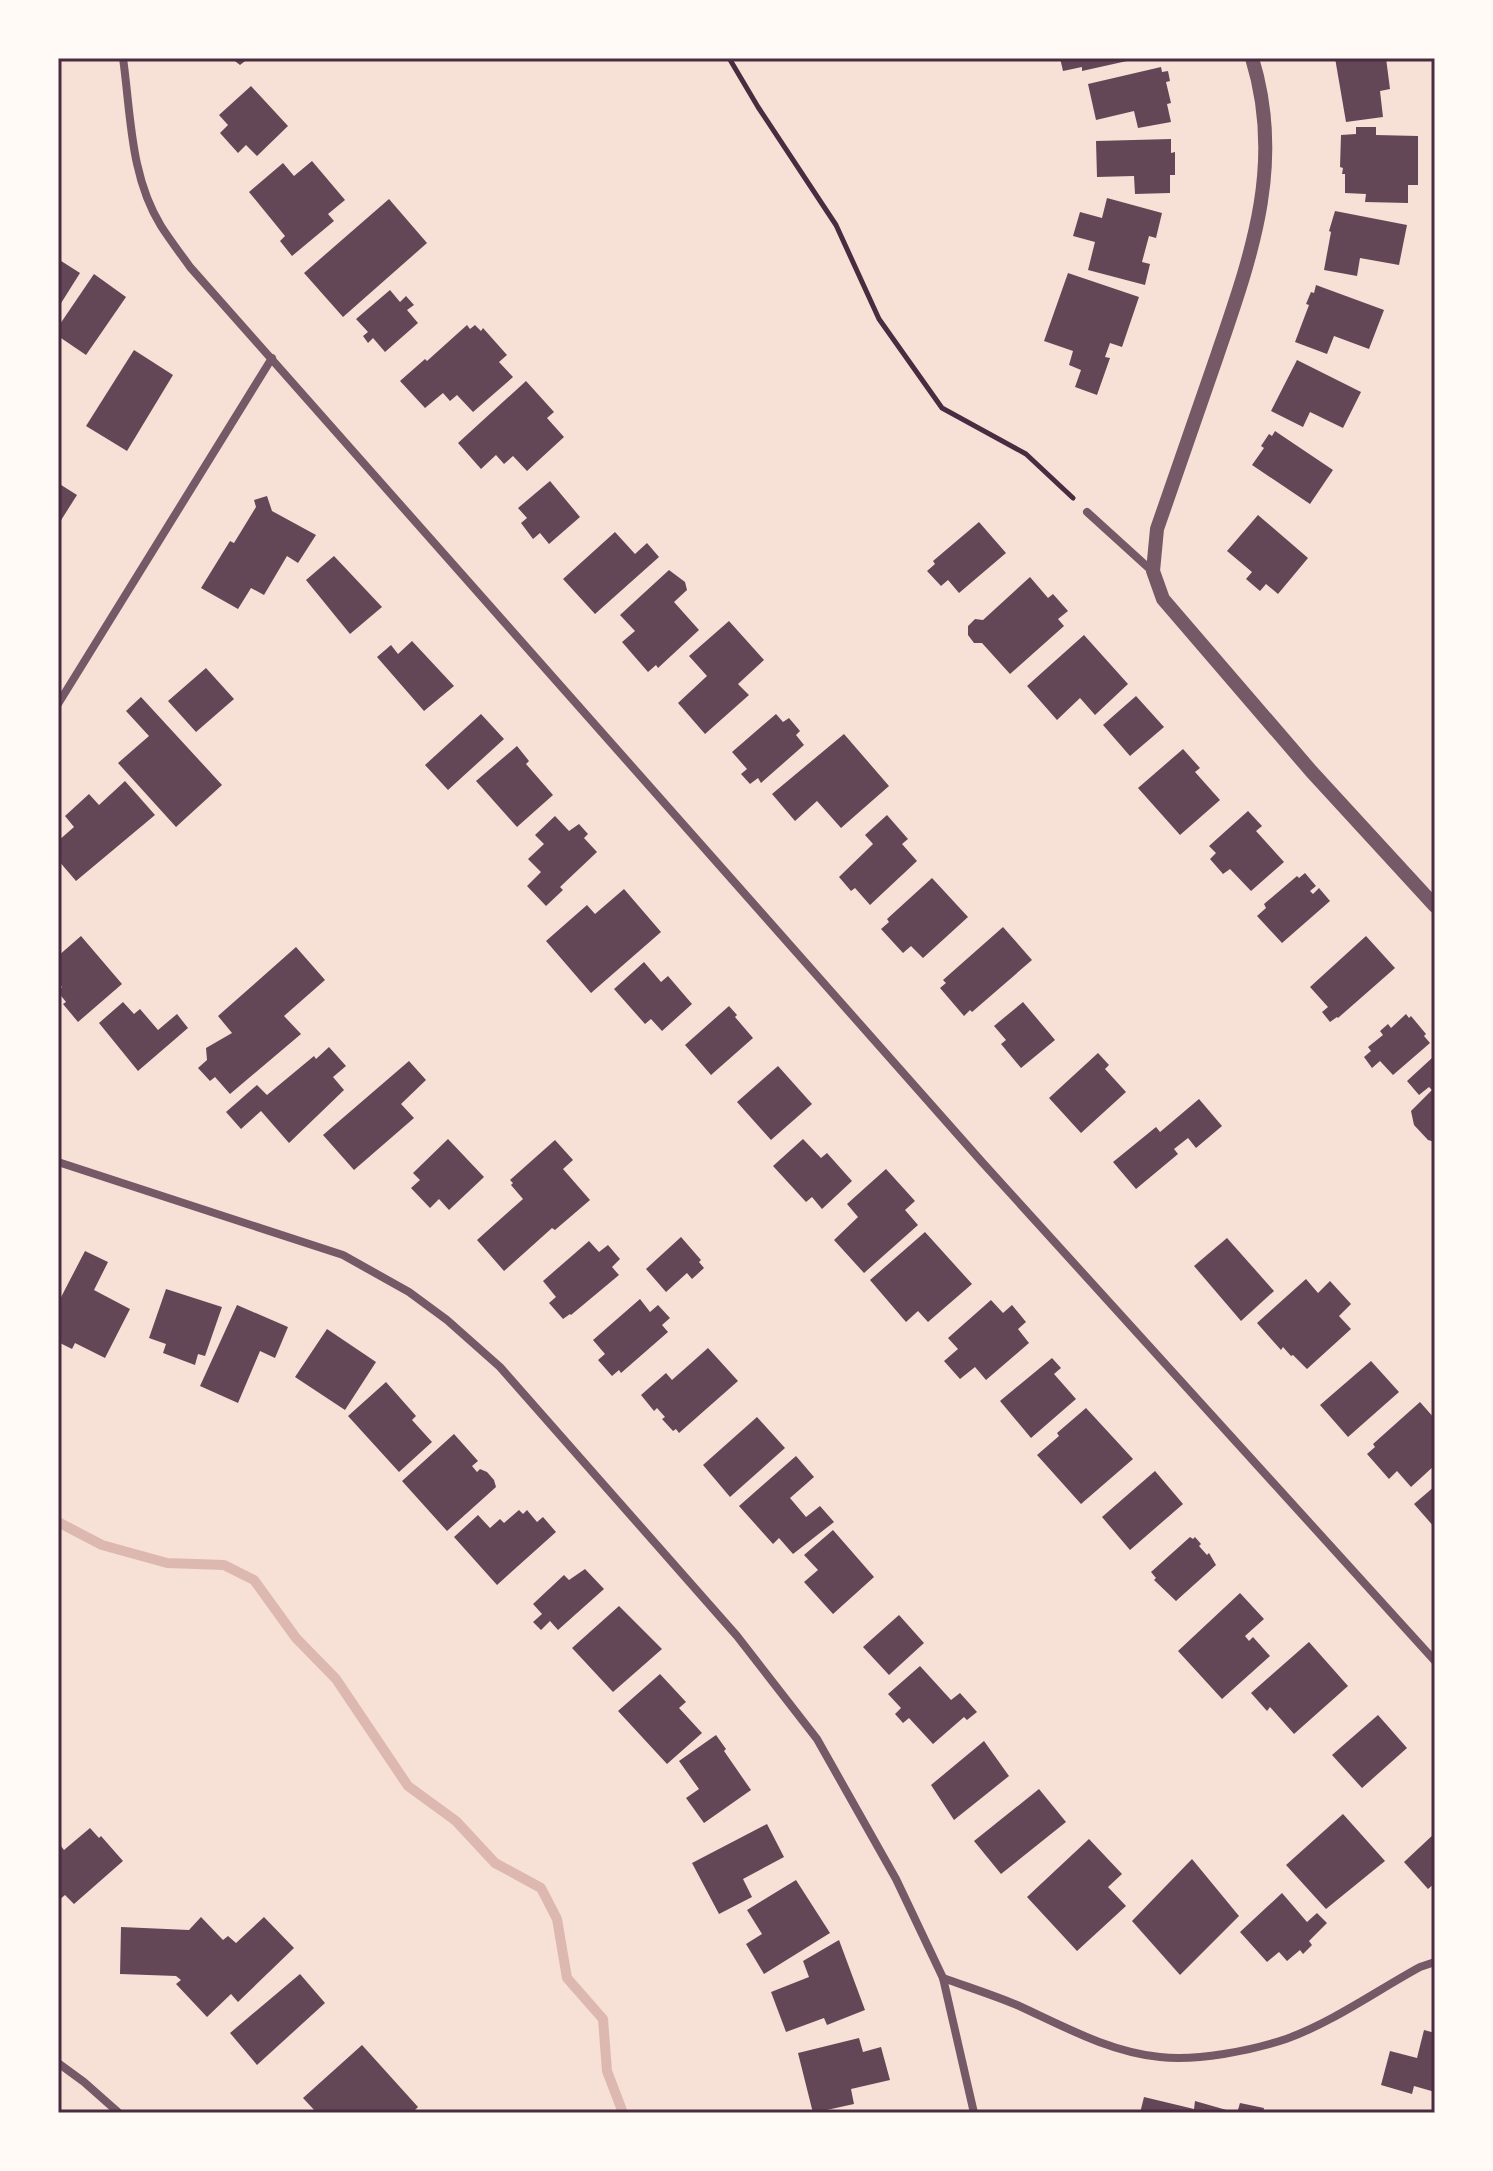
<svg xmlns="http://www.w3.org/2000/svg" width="1493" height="2171" font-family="Helvetica,sans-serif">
<rect width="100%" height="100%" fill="#f7e1d7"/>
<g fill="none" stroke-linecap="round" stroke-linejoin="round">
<polyline stroke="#dcb8b0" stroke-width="10" points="58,1522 102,1545 167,1563 224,1565 254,1580 296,1638 336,1679 408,1786 456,1821 495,1863 541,1888 557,1919 567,1978 603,2019 607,2071 623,2113"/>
</g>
<g fill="#644757">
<polygon points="231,58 249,58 240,65"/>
<polygon points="1060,58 1135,58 1136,59 1082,71 1082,67 1063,71"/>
<polygon points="1335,58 1386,58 1390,89 1380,91 1383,117 1346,122"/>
<polygon points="1161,67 1162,72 1168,71 1170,81 1166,82 1171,103 1167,104 1171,122 1138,128 1134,111 1096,120 1088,84"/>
<polygon points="251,86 288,126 257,156 246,145 238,153 220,133 228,125 219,115"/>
<polygon points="1356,127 1376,127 1376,135 1418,136 1418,185 1408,185 1408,203 1365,202 1366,194 1345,193 1345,174 1342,174 1343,168 1340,167 1341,135 1356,134"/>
<polygon points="1171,139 1171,153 1175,152 1175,175 1170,175 1170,193 1135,194 1134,176 1097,177 1096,141"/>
<polygon points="312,161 345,200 328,214 334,221 292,256 280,241 285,236 249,192 283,163 294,176"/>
<polygon points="1107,198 1162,213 1156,238 1149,236 1142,262 1150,264 1145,285 1088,270 1095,242 1073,236 1080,212 1102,218"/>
<polygon points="389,199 427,243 343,317 304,273"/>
<polygon points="1335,211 1407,225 1399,265 1360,258 1357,276 1324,270 1331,232 1329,231"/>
<polygon points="58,259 80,273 58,308"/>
<polygon points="1068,273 1139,297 1122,347 1110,343 1105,357 1110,358 1097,395 1075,387 1081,370 1069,365 1073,351 1044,341"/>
<polygon points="94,274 126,297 86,355 58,336 58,327"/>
<polygon points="1316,285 1384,310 1369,349 1334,336 1327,354 1295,342 1309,305 1306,304 1311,292 1314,293"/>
<polygon points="390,290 400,302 406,296 414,305 407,310 418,323 385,352 373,338 368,343 363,336 368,332 356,319"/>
<polygon points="467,325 470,329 475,325 481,331 483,328 507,355 499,362 513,377 473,412 457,395 450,401 443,393 425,408 400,381 425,359 427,361"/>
<polygon points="134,350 173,375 127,451 86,426"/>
<polygon points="1297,360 1361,392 1343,428 1310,412 1303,427 1271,411"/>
<polygon points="526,381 554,412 547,418 564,437 527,471 513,456 504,464 496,455 481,469 458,443"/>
<polygon points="1275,431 1333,470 1310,504 1252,465 1264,448 1261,446 1269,434 1272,436"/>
<polygon points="550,481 580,517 549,544 540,533 533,539 521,523 527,518 518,508"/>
<polygon points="58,483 77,495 58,525"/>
<polygon points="267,496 272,511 316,535 298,563 287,556 264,595 251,588 238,609 201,588 230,541 234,543 256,507 254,500"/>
<polygon points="1258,515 1308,558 1278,594 1266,584 1260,591 1246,579 1252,572 1227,551"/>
<polygon points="979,522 1006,553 959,593 948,580 941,586 927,571 935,564 933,561"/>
<polygon points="615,532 635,554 647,543 659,557 595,614 563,579"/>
<polygon points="334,556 382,607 350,634 306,580"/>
<polygon points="669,570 685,582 687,590 674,602 699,630 658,668 656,665 648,672 622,642 635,631 620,615"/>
<polygon points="1030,577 1048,598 1053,594 1068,611 1058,619 1064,626 1010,674 982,643 974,643 968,635 968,626 975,619 983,620"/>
<polygon points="729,621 764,660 738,684 749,695 705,734 678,703 707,676 689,656"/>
<polygon points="1084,635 1128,684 1095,715 1080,698 1057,720 1027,686"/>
<polygon points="412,641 454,686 424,711 377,657 391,645 398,654"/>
<polygon points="206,668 234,699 196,732 168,701"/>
<polygon points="1136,696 1164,727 1130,756 1103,725"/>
<polygon points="141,697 222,785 176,827 118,763 149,736 126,711"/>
<polygon points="481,714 504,739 448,790 425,765"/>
<polygon points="776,714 783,722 789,718 800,731 796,735 804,745 761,783 758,778 750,784 741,774 747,769 732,752"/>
<polygon points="844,734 889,786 841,828 817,801 795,821 772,794"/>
<polygon points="517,746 529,761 526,764 553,795 517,827 476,781"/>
<polygon points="1183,749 1200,768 1195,772 1220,800 1180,835 1138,788"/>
<polygon points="125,781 155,815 76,881 58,860 58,841 74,827 65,816 89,794 99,805"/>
<polygon points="1248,811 1262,826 1256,831 1284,862 1251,891 1230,869 1223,874 1210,859 1216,853 1209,846"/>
<polygon points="887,815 908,839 902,844 917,861 870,905 855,888 851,891 839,877 873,844 865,835"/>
<polygon points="555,816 569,831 579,824 588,834 584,838 597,852 560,887 563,890 546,906 527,886 541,872 528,859 544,844 535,835"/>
<polygon points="1305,873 1316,886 1310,891 1313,894 1319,888 1330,901 1282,943 1257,916 1266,908 1264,904 1297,876 1299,878"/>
<polygon points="932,878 968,917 923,958 911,946 903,953 881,929 889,922 887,919"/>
<polygon points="624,889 661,932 591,993 546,941 587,905 595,914"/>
<polygon points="1003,927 1032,960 972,1012 970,1010 964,1016 940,988 946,983 943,980"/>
<polygon points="81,936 122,984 78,1022 63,1004 66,1002 58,992 62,987 58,982 58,956"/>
<polygon points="1366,936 1395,968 1338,1018 1337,1017 1330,1022 1322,1012 1328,1007 1310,987"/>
<polygon points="296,947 325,980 284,1016 301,1034 230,1094 215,1077 210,1081 198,1068 207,1060 206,1048 232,1033 218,1016"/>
<polygon points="644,962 661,982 668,976 692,1004 662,1031 651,1019 645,1024 614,989"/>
<polygon points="123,1002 134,1014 140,1009 158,1030 177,1014 188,1028 138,1071 99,1023"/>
<polygon points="1023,1002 1055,1040 1021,1068 1001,1044 1006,1040 994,1026"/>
<polygon points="729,1006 737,1015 735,1017 753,1038 711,1075 685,1045"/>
<polygon points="1406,1014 1409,1018 1411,1016 1426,1034 1424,1036 1430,1043 1393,1075 1380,1061 1372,1068 1364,1057 1371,1051 1368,1047 1383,1035 1380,1031 1388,1024 1391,1028"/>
<polygon points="329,1047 346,1066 333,1077 344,1090 289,1143 261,1111 241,1129 226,1112 257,1085 267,1095 314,1056 316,1059"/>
<polygon points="1098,1053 1109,1065 1105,1069 1126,1092 1081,1133 1049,1098"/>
<polygon points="1432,1058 1435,1062 1435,1142 1428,1140 1414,1125 1411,1111 1432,1090 1429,1087 1419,1095 1407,1081"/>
<polygon points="409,1061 426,1080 401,1104 414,1118 354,1170 323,1135"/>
<polygon points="778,1066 812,1104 771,1140 737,1102"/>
<polygon points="1199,1099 1222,1126 1196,1148 1188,1138 1174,1149 1178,1154 1136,1189 1113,1162 1156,1127 1160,1132"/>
<polygon points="448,1139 484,1177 449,1210 439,1199 430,1208 411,1188 420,1180 413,1173"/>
<polygon points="803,1139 821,1158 827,1153 852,1181 822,1209 812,1197 806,1202 773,1166"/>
<polygon points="555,1140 573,1160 563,1169 590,1200 555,1230 552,1228 504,1271 477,1240 523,1199 511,1185 513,1183 510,1180"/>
<polygon points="886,1169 915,1201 905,1210 918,1225 864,1273 834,1240 858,1217 847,1204"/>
<polygon points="925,1232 972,1284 928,1322 918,1311 906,1322 870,1280"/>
<polygon points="681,1237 701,1260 699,1262 704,1268 692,1279 687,1273 666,1292 646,1269"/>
<polygon points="1227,1238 1274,1291 1241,1321 1194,1266"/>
<polygon points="589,1241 599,1252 608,1245 620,1259 612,1267 619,1275 571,1315 570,1314 563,1319 549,1303 556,1297 543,1281"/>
<polygon points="85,1251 108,1262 94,1290 130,1309 105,1358 75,1343 72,1349 58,1342 58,1303"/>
<polygon points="1306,1279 1318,1293 1330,1281 1351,1304 1339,1316 1351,1329 1307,1369 1293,1355 1291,1356 1283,1347 1281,1350 1257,1323"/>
<polygon points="166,1289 222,1307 205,1356 198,1354 195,1365 163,1353 166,1344 149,1338"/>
<polygon points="640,1299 650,1312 658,1305 670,1318 662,1325 668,1332 621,1373 619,1370 612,1376 598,1360 605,1354 593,1340"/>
<polygon points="991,1300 1003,1313 1012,1305 1026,1322 1018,1329 1029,1343 986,1380 975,1367 960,1379 944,1361 958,1349 948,1338"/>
<polygon points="237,1305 288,1327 275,1358 260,1351 238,1403 200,1386"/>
<polygon points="327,1329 376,1362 345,1410 295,1377"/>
<polygon points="708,1348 738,1381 679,1433 676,1429 673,1431 662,1419 665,1417 657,1408 654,1411 641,1395 666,1373 672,1380"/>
<polygon points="1052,1358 1061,1368 1054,1374 1076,1399 1031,1438 1000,1401"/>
<polygon points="1371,1361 1399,1392 1348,1437 1320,1405"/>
<polygon points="386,1382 416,1416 412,1420 432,1442 399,1472 348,1416"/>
<polygon points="1420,1402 1435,1419 1435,1465 1411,1487 1397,1471 1389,1479 1367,1454 1375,1447 1373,1444"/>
<polygon points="1086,1408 1133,1459 1081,1504 1037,1455 1059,1436 1057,1433"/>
<polygon points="757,1417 785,1448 730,1497 703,1465"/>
<polygon points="454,1434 478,1461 472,1466 477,1472 480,1469 487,1472 494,1480 496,1487 447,1531 402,1481"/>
<polygon points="796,1456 814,1477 790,1498 806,1517 820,1506 834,1522 793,1554 779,1538 773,1544 739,1506"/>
<polygon points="1155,1471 1183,1504 1130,1550 1102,1517"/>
<polygon points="1435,1486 1435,1528 1414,1504"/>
<polygon points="519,1510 523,1514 527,1510 537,1522 543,1517 556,1532 497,1585 454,1537 478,1515 490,1528 500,1519 504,1523"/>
<polygon points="833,1530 874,1577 833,1614 804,1582 818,1570 804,1555"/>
<polygon points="1190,1537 1193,1539 1195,1537 1201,1544 1199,1546 1207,1555 1209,1553 1216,1565 1176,1601 1154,1580 1156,1578 1151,1572"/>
<polygon points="585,1569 604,1589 558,1630 550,1621 541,1630 533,1622 542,1614 533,1604 564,1575 569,1580"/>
<polygon points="1240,1593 1264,1619 1245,1636 1249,1641 1253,1637 1270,1656 1222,1699 1178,1651"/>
<polygon points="619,1606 662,1649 613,1692 572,1648"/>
<polygon points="899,1615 924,1643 889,1675 863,1647"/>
<polygon points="1309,1642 1348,1686 1294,1734 1270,1707 1267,1711 1251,1693"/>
<polygon points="920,1666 951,1700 960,1693 977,1712 967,1720 964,1717 933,1744 909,1718 903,1723 895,1714 901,1708 888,1694"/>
<polygon points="660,1674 686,1702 679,1708 702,1733 667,1764 618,1711"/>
<polygon points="1378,1715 1407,1748 1362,1788 1332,1755"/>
<polygon points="716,1735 726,1749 724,1751 751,1790 704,1823 686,1798 699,1789 679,1761"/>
<polygon points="984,1741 1009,1776 954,1820 931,1785"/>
<polygon points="1039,1789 1066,1822 1001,1874 974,1841"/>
<polygon points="1343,1814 1385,1861 1326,1909 1286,1865"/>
<polygon points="767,1824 784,1857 743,1879 752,1897 719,1914 692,1863"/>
<polygon points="90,1828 99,1838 101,1836 123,1861 74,1904 65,1895 58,1901 58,1842 64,1850"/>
<polygon points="1435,1833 1435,1883 1428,1889 1404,1862"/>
<polygon points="1089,1839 1122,1874 1108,1887 1126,1906 1077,1951 1027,1897"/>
<polygon points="1192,1859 1239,1916 1180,1975 1132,1921"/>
<polygon points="796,1880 830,1933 764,1974 746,1944 762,1934 747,1910"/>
<polygon points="1282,1893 1307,1922 1317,1913 1327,1923 1309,1941 1312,1945 1303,1954 1300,1950 1287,1961 1279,1952 1267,1962 1240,1932"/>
<polygon points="201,1917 223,1940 228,1936 236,1943 264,1917 294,1948 238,2002 231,1994 207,2017 176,1984 181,1980 176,1976 120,1974 121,1927 189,1930"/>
<polygon points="839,1940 865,2010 827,2025 824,2018 786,2032 771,1992 809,1977 803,1961"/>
<polygon points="300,1974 325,2003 257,2065 230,2033"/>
<polygon points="1424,2030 1435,2033 1435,2092 1414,2086 1412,2094 1381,2085 1390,2051 1417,2058"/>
<polygon points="859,2038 863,2052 881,2047 890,2080 851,2089 854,2104 813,2113 798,2053"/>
<polygon points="362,2045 418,2107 412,2113 317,2113 303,2098"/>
<polygon points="1144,2097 1194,2109 1195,2101 1237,2113 1140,2113"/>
<polygon points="1240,2103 1264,2108 1263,2113 1237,2113"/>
</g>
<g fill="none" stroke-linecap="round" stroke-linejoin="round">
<polyline stroke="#4a2c40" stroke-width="5" points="729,58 758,107 836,225 879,319 942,408 1026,454 1073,498"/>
<g stroke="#755966" stroke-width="8">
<path d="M123,58C131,115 130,176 161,226C170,240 180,253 190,267L982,1162L1435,1661"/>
<polyline points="1087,512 1152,571"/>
<polyline points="58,704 272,358"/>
<polyline points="58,1162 343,1255 409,1292 447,1320 500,1367 737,1636 817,1739 896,1879 943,1978 974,2113"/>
<path d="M943,1978C968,1987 993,1995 1017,2005C1063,2026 1109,2052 1160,2057C1198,2061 1250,2051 1286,2039C1333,2022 1376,1991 1420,1967L1435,1962"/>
<polyline points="58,2063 84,2082 119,2113"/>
</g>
<path stroke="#755966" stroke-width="14" d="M1252,58C1285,165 1251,256 1217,356C1197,414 1177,471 1157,529L1153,571L1163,599L1311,771L1435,906"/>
</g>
<rect width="1493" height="2171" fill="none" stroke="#fffaf5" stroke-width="120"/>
<rect x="60" y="60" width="1373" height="2051" fill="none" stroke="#4a2c40" stroke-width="3"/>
</svg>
